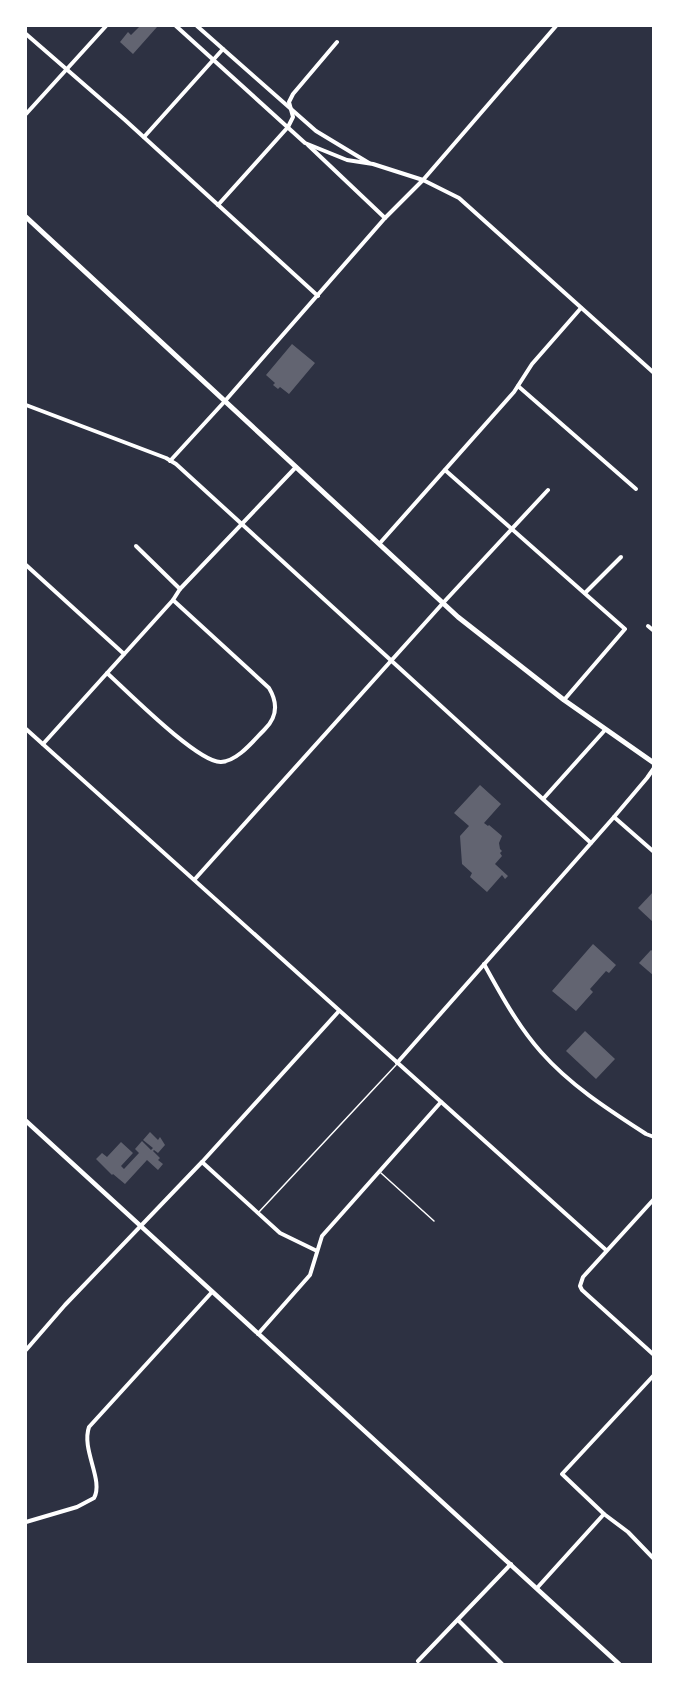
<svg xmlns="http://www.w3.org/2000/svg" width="679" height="1690" font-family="'Space Grotesk',sans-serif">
<rect width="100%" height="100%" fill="#2d3142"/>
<g fill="#626471">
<polygon points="140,26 157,27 133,54 120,42 128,32 131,35"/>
<polygon points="292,344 315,363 289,394 280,387 278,389 273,385 275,383 266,375"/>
<polygon points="480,785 501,804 484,823 488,826 489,825 502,836 499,843 500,849 502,851 500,853 502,856 495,864 508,876 505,879 502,875 487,892 470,877 472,873 462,864 460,836 469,826 454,813"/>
<polygon points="654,891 654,923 638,908"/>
<polygon points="593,944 616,965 609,973 606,971 590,989 593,992 576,1011 552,991"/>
<polygon points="651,950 654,952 654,976 639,963"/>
<polygon points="585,1031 615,1059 596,1079 566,1051"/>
<polygon points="150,1132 158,1140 160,1137 165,1145 158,1153 154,1150 153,1151 160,1158 158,1160 163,1164 158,1170 147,1160 125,1184 113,1174 112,1175 96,1159 102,1153 107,1157 121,1142 133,1153 121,1166 124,1169 139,1153 135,1149 142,1141 151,1150 153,1148 143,1140"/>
</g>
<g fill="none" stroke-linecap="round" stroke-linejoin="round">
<g stroke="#fff" stroke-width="1.5">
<polyline points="381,1173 434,1221"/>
<polyline points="258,1213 396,1065"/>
</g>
<g stroke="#fff" stroke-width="4">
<polyline points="176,26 305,143 347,160 373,164 423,180 459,198 654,373"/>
<polyline points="197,26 316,131 369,163"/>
<polyline points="26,34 125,120 318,296"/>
<polyline points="26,114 106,26"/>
<polyline points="144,137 223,49"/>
<polyline points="308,145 385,218"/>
<polyline points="218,205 288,127 293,117 289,102 293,94 337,42"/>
<polyline points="518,386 636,489"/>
<polyline points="26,405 166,458 176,464 591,843"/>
<polyline points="170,461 225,401 385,218 423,180 556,26"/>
<polyline points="445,470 625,629 564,700"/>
<polyline points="380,543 514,392 532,364 581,308"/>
<polyline points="136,546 180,589"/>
<polyline points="26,565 124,654"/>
<polyline points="585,593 621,557"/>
<polyline points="648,626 654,631"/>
<path d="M107,673C127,691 198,763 221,762C238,761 254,740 265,729C277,717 278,703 269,688L173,600"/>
<polyline points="26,729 606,1250"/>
<polyline points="43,744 173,600 180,589 296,467"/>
<polyline points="544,798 605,730"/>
<polyline points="614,817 654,852"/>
<polyline points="195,879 443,603 548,490"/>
<path d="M484,964C501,995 518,1026 541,1052C571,1086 609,1110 646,1134L654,1137"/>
<polyline points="397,1063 614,817 647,778 654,768"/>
<polyline points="202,1162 280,1233 317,1251"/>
<polyline points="654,1199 583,1277 580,1286 582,1290 654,1355"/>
<polyline points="258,1334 310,1275 322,1236 441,1102"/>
<polyline points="26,1350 65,1305 202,1162 339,1011"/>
<polyline points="654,1375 562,1474 604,1514 628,1532 654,1559"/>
<path d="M26,1522L77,1507L94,1498C104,1480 81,1450 89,1427L212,1292"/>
<polyline points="537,1588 604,1514"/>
<polyline points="458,1620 502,1664"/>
<polyline points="418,1661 511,1564"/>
</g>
<polyline stroke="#fff" stroke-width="4.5" points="26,1121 619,1664"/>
<polyline stroke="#fff" stroke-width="5" points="26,217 458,617 564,700 654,763"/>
</g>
<rect width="679" height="1690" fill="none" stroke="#ffffff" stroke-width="54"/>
</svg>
